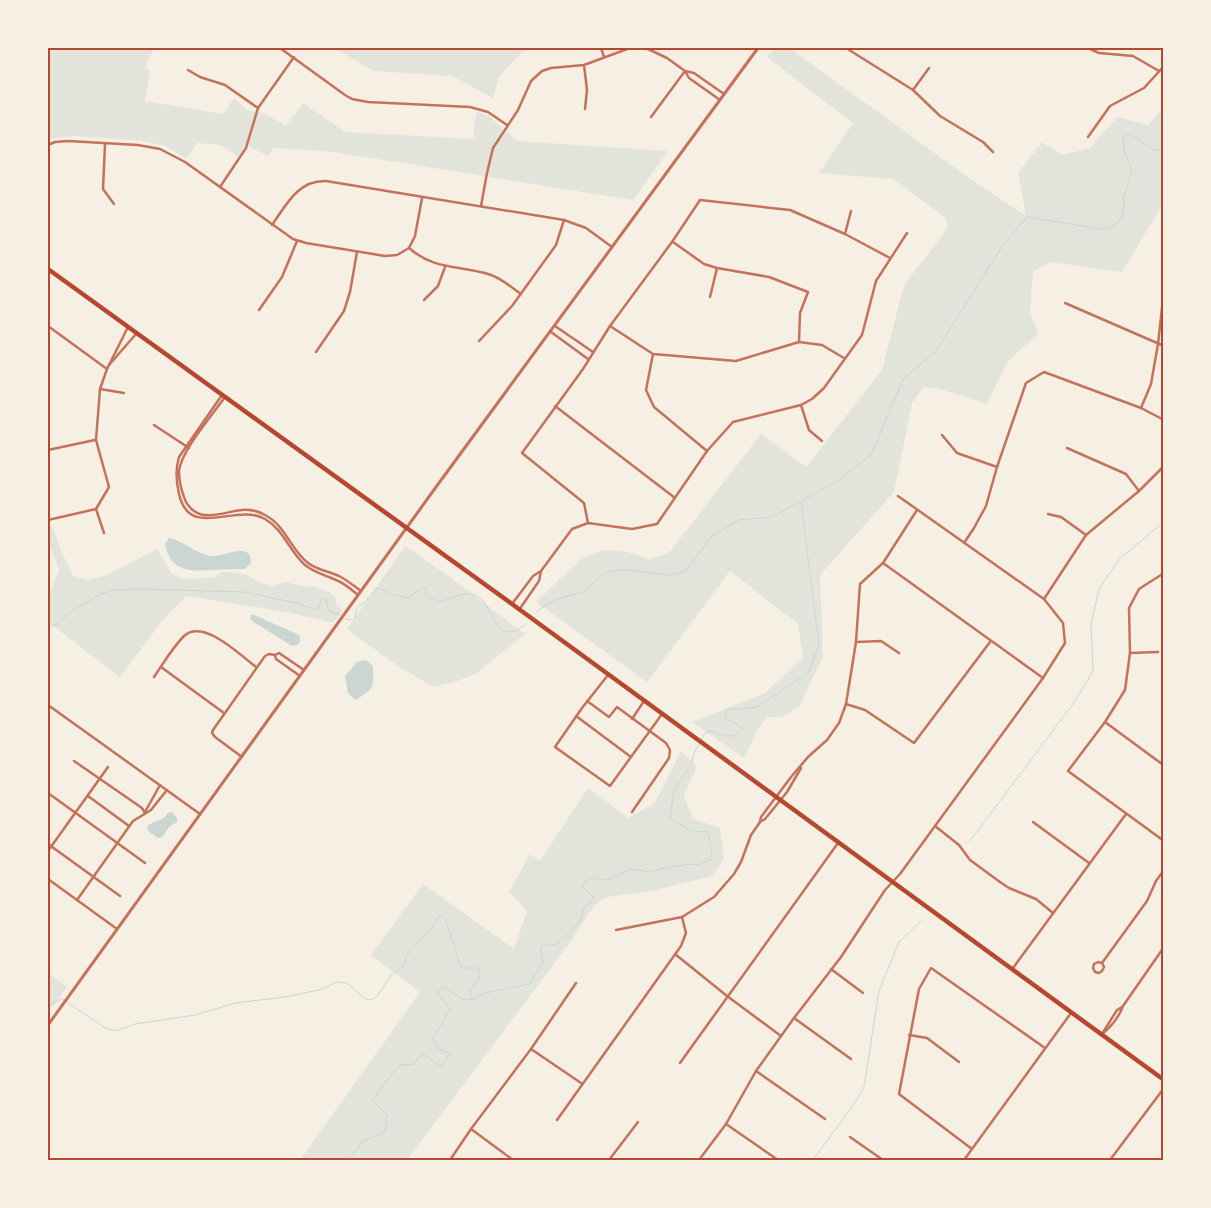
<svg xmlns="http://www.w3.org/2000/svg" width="1211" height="1208" font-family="Poppins,sans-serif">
<rect width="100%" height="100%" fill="#f6efe4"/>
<g fill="#e2e4dc">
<polygon points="48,48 157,48 153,50 145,68 150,70 145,101 223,114 234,98 248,111 264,113 286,126 303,103 345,132 473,139 476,113 478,112 489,116 517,141 668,151 633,200 334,152 274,148 268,156 245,144 238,157 221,145 197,143 186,159 165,146 143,141 75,136 48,139"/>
<polygon points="334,48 534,48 521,53 499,77 493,98 452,76 374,71"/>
<polygon points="775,48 789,48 972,180 1026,216 1018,173 1042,142 1062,155 1090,148 1117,117 1148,125 1163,108 1163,204 1122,272 1050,262 1033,272 1030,311 1038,334 1008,361 987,404 937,388 923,388 912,403 894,492 820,575 823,657 799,707 782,717 767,717 759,727 744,758 692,722 765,693 803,658 798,624 730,571 647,682 536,602 583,557 604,550 628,552 649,559 669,553 761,434 806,467 882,370 904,285 948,228 945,217 893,179 819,173 853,123 767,57"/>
<polygon points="48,527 53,527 60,548 73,576 88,580 105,576 157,549 172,574 184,579 215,577 221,572 229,572 247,575 256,581 272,586 286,582 302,586 316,587 329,592 335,597 336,605 343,610 333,623 287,612 186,596 162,621 120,677 48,622 48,595 50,593 59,570 48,540"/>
<polygon points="405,546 447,575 525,634 477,673 458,681 434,687 402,669 347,629"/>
<polygon points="681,751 697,766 684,795 693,819 720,828 724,859 712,876 651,891 607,897 594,905 573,938 407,1160 300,1160 420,992 371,955 423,884 514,949 527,911 509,892 530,854 540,861 588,788 628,818 654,804"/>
<polygon points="48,973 67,987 48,1013"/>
</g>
<g fill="#c9d6d2">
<path d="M169,538C185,541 196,555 213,556C226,556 252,541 251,563L245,569C235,569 225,569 214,570C190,571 171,573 165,544Z"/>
<polygon points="251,615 254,615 299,635 300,638 299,644 292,646 252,621 250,619"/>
<path d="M366,660L373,666C374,687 374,689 355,700L348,693L345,676L357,662Z"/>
<polygon points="172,812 177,818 177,822 169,827 162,837 158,838 148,831 147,828 148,825 164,818 168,813"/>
</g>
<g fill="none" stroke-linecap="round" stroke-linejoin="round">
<g stroke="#c9d6d2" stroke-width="1">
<polyline points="537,611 554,600 583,592 606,572 625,570 671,575 686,571 712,536 738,520 772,517 836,482 871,455 903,379 936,351 1003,245 1027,217 1101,229 1115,226 1123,215 1124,197 1132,170 1125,154 1123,142 1124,136 1130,134 1154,150 1164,151"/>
<path d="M346,619L352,620L355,618C356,610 356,606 364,603C368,597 373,594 377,588L385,590L389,594L409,598L422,587L426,588L425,595L439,602C448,600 459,594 469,594C497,594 489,652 525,625"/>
<polyline points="48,628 57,624 70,612 99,595 112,590 139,589 245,592 296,603 317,610 322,599 326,600 329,611 340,615"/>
<path d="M701,740L705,733L711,731C723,735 733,741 742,729L734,722L726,719V710L757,707L809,672L819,645L801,502"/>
<polyline points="970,841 1073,704 1093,671 1091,624 1099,589 1119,559 1164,522"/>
<path d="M48,1006L62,999L104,1027L115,1031L135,1024L195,1015L235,1003L285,997L323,989L336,982L347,983L364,998L368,1000L374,999L378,995L391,975L403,967C406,951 418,942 429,932C434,927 436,919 440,915L443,916L446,921L460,965L462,968H477L480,970L479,978L470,991L471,998L473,999L485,993L530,984L543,961L540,948L545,945H556L561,939L571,933L582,917L584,907L591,902L593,897L583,887L584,883L591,878L608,880L630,869L651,872L659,869L690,864L699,865L712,859C713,855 709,835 707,831L693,832L673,821L670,816L674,790L690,767L695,751L699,744"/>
<polyline points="349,1160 363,1141 385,1132 387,1115 373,1101 387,1080 400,1065 414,1064 422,1053 441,1067 450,1054 437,1048 433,1039 450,1009 437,993 443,986 463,1000 472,999"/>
<polyline points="813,1160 856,1101 864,1087 879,991 899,942 921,921"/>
</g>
<g stroke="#c5725c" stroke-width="2.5">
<polyline points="280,48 345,95 352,99 368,102 470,107 488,112 507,125"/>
<polyline points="601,48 604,57"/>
<polyline points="846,48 913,90 940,116 983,142 993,152"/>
<polyline points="1088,48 1099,53 1133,56 1159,71"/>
<polyline points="584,65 587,90 585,109"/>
<polyline points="188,70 200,77 225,85 258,108"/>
<polyline points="685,71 694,73 724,94"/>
<polyline points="913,90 929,68"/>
<polyline points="651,117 685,71"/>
<polyline points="1088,137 1110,106 1144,88 1164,66"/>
<polyline points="105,144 103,189 114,204"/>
<path d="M48,145L55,142L68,141L138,145L160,149L185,162L293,239L306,243L385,256L397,255L409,248C434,270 458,265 488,274C500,277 511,287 521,294"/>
<polyline points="220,187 246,148 258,108 294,57"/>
<polyline points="481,206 487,173 493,148 518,110 531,81 542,71 551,68 584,65 630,48 648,49 667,58 685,71 689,78 720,100"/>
<path d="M272,225C286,205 298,180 326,181L564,220L586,228L612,247"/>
<polyline points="845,234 851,211"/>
<polyline points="673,242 704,264 717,268 769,277 808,292 800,313 799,342"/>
<polyline points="409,248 415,236 422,198"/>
<polyline points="710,297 717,268"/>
<polyline points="424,300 438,286 445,267"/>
<polyline points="1065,303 1164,346"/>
<polyline points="259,310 282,277 297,241"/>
<polyline points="48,326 107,369"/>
<polyline points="555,326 593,352"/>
<polyline points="610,326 653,354 736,361 799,342 822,345 844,358"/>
<polyline points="551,332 588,359"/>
<polyline points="479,341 512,306 556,245 564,220"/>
<polyline points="316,352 344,311 350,292 357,252"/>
<polyline points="653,354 646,390 654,407 707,451"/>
<polyline points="109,365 136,334"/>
<polyline points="100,389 124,393"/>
<path d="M222,395L179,457C175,470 176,481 179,494C190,541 235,502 265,519C284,530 289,551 305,565C315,573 325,575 336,580C344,583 351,589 358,595"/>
<path d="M225,397C213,414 181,451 179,471C179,479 181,489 184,497C187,507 196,515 206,515C227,517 242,502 265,515C286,526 290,549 308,563C317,570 328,571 339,576C347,580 354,586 361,591"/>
<polyline points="801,405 809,430 822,441"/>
<polyline points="555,406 675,498"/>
<polyline points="1141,408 1151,384 1158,344 1164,290"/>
<polyline points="154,425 189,448"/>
<polyline points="942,435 957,453 997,467"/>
<polyline points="1067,448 1126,474 1139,491"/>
<polyline points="48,450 95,440"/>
<polyline points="96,509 104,533"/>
<polyline points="1048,514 1061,517 1086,535"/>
<polyline points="48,520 96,509 109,487 96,440 100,389 107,369 128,327"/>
<polyline points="588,523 584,503 522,453 583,369 610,326 672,242 700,200 790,210 845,234 890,258"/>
<polyline points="964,543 974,528 986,506 997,467 1026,383 1044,372 1141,408 1164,420"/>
<polyline points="883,563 1043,678"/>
<polyline points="1164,573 1139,589 1129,608 1130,653 1125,690 1105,722 1068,771 1164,841"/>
<polyline points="1044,599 1086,535 1139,491 1164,466"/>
<polyline points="512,604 533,576 541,571 572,529 588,523 632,529 657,524 707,451 733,422 801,405 812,399 824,388 862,335 876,281 907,233"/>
<polyline points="519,610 539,581 541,571"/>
<polyline points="856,642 881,641 899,653"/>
<polyline points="1130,653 1158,652"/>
<polyline points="161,667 224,713"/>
<polyline points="608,675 582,708 555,747 610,786 662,714"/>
<polyline points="300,676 276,659 275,655 279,653 304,670"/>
<path d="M154,677C163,664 172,648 184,636C203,618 240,655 256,667"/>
<polyline points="587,701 609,717 617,707 666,743 670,750 669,758 632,812"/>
<polyline points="846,704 865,710 914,743 990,642"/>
<polyline points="48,705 200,814"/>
<polyline points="576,716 631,757"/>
<polyline points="632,719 644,701"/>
<polyline points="1105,722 1162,764"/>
<polyline points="242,757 215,737 212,733 213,730 265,656 269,654 275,655"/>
<polyline points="74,761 142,808 145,813"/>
<polyline points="48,793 145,863"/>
<polyline points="88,796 129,826"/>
<polyline points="145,812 160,785"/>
<polyline points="760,822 765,819 787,792 801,768"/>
<polyline points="1033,822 1089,863"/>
<polyline points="935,826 959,845 970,860 1000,882 1009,888 1036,899 1053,913"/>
<polyline points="48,844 120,896"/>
<polyline points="48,851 108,767"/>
<polyline points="48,879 117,929"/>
<polyline points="77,900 133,821 151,810 167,790"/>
<polyline points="616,930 682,917 714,897 734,874 741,862 751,835 760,822 761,817 791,777 808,757 827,740 839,723 846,704 856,642 860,584 883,563 917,510"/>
<polyline points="675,954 727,996 781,1036"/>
<polyline points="1102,963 1098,962 1094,964 1093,968 1095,972 1099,973 1102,971 1104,967 1102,963 1147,901 1156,881 1164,870"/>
<polyline points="1013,968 1126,814"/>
<polyline points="831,969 863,993"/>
<polyline points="794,1018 851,1059"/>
<polyline points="1102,1034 1117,1010 1122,1007"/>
<polyline points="909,1035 927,1038 959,1062"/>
<path d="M1101,1035C1111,1027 1119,1017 1123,1006L1164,947"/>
<polyline points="531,1049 581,1083"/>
<polyline points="680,1063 838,843"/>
<polyline points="756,1071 825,1119"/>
<polyline points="557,1120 681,946 686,933 682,917"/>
<polyline points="726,1124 778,1160"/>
<polyline points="471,1129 513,1160"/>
<polyline points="850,1137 883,1160"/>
<polyline points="972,1149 899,1094 919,989 931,968 1045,1048"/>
<polyline points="450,1160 471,1129 531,1049 576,983"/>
<polyline points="609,1160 638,1122"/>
<polyline points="699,1160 726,1124 756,1071 794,1018 841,957 885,890 900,874 1043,678 1065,643 1063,623 1044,599 898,496"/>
<polyline points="964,1160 1071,1013"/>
<polyline points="1110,1160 1164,1088"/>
</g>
<polyline stroke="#c5725c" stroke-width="3" points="48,1025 436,487 758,48"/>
<polyline stroke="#b5482f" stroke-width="4.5" points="48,269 512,604 1164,1080"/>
</g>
<rect width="1211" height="1208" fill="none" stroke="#f6efe4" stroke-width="98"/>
<rect x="49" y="49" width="1113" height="1110" fill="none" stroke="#b5482f" stroke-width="2"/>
</svg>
